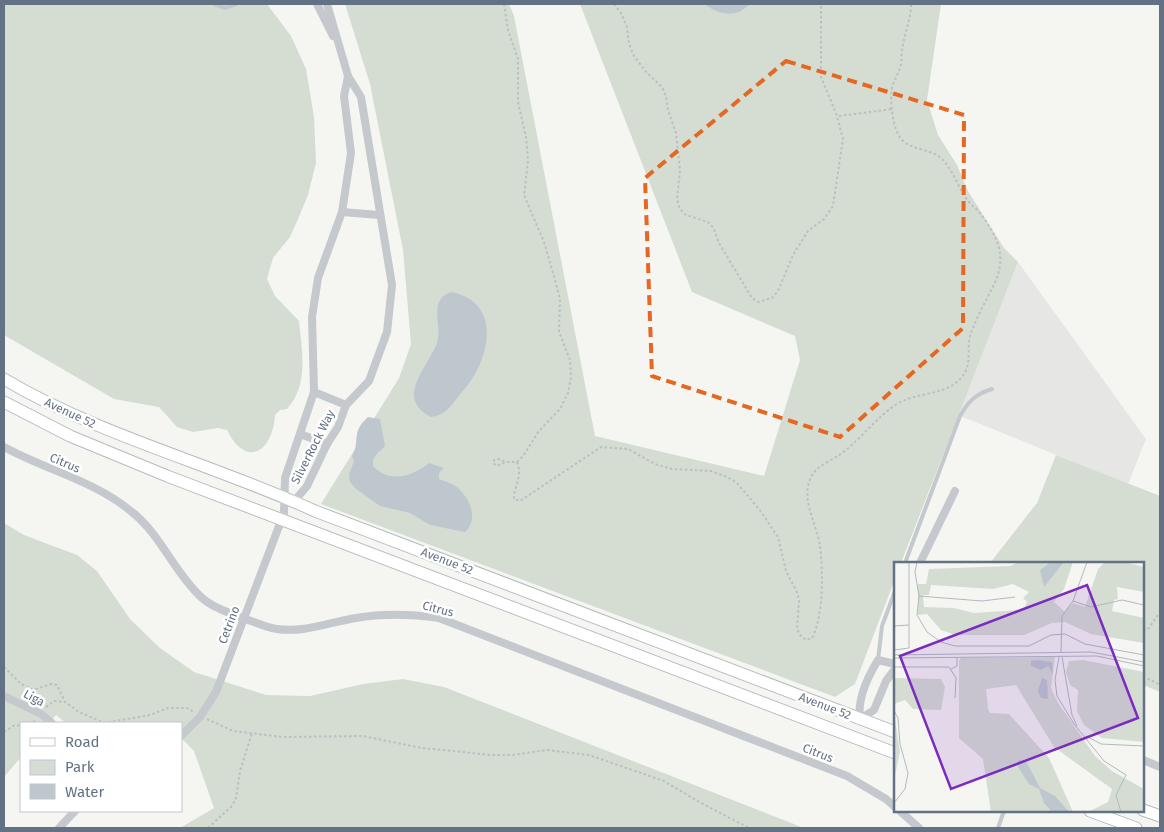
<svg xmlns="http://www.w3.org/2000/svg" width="1164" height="832" font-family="'Fira Sans',sans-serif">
<rect width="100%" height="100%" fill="#f5f6f2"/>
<polygon fill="#e6e6e5" points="1018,262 1146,439 1128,484 958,415"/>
<g fill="#d5ddd3">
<path d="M4,4H267L291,36L306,69L314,117L316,163L308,195L298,219L290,237L273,258L267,279L275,296L299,321C302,351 309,385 287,409L280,410L275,415C273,452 246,469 227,430L218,428L193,432L177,427L159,407L114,399L4,335Z"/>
<polygon points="345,4 509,4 514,16 595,436 764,476 800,360 795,336 692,292 580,4 941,4 927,100 938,135 957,165 968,191 1004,248 1018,262 901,563 895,563 895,579 855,684 835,697 321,504 399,378 411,344 403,250 370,84"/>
<polygon points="1056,455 1160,496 1160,692 1143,685 1143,563 990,563 1037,503"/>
<polygon points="4,523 24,535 77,555 97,571 130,619 160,648 194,672 266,695 310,696 363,684 403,679 444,687 804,828 180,828 214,808 194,751 181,738 181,723 66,723 56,715 49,723 21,723 21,757 4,777"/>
</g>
<g fill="#bec7ce">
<path d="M705,4H750C737,18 719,16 705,4Z"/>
<path d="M451,292C504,302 490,362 462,392C452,403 448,415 431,417C394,398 428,367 437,343C443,325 427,300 451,292Z"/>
<path d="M368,417L380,419L385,446C379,453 372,455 373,466C389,484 414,476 429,463L444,468L439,473V479C444,481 450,483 454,485C469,495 480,518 465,532L430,525L410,513L380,506L356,489L350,482L349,474L354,461L352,456C361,441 350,433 368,417Z"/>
</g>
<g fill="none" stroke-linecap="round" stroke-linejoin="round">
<defs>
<g id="secondary">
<path d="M4,379C102,437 213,464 315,511L895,732"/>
<polyline points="4,402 70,436 167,476 895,753"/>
<polyline points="1143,810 1160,816"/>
<polyline points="1090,811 1136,828"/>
</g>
</defs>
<use href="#secondary" stroke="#b7bbc0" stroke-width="13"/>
<g stroke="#bcbec1" stroke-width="2" stroke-dasharray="2.5 2.5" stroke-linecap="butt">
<polyline points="504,4 508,30 518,59 518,102 526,137 528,161 524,195 544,242 554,276 560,299 559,332 570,360 571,377 568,393 560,409 538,432 524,455 517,462 506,462 497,466 493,463 494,460 499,459 506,462"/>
<polyline points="614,4 621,13 627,27 629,44 634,56 647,73 662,87 666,96 668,110 676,133 680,170 677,200 680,209 686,215 708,222 713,227 719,243 752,298 758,302 772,298 778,291 793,255 808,231 824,219 833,206 843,139 836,113 821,77 821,4"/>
<polyline points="839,116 893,109"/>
<path d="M517,462C523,477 514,485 514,499L520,501L601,447L628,449L655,464L672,469L711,471L727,477L737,483L759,509L778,537L786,571L797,592L799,601L797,629L800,635L806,640L812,638C824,615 823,571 820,546C817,524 800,499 811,477C816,466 829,462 838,456C860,441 875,418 897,404C917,391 949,397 964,374C972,362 966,346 971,333C990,281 1022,266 979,212C976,208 971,205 968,201C958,188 953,169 941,158C928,147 906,151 898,134C892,122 889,96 893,84C896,77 899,72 901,65C902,60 901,55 902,50C904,35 911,19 911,4"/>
<polyline points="1143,631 1149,628 1160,612"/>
<polyline points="4,667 21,684 33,690 51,684 57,685 65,702 79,712 104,723 150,715 168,708 187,708 194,712"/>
<polyline points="1143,676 1160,685"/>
<polyline points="46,707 54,701 64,702"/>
<polyline points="207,719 233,731 283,737 363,736 422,748 491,755 512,755 547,750 589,755 664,781 701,803 749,828"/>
<polyline points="28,723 36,721"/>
<polyline points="4,732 13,726 21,725"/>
<polyline points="208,828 232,806 236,798 240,771 252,733"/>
</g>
<g stroke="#c5c8cc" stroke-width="4">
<polyline points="214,4 225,8 236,4"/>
<path d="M905,563L960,416C968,402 975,394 992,389"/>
<polyline points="878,660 882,626 895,591"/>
<polyline points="998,828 1004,811"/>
</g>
<g stroke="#c5c8cc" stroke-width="8">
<polyline points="317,4 333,36"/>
<polyline points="342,212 379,215"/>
<polyline points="314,392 346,405"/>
<polyline points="300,434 327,444"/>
<path d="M4,447C46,470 95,481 132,512C161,535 174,572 201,597C213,608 230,613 245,619C255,622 267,628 277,629C304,633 330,622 356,618C384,613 411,614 439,618L847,776L886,799L895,807"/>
<polyline points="292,504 307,486 327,444 338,427 346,405 369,381 387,332 392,285 361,97 348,76 327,4"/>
<polyline points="920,563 955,491"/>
<path d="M895,664L878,660C867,678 857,699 860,719L874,710L886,681L895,669"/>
<polyline points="4,696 41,714 52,723"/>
<polyline points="181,736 200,717 216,692 284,513 285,478 314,392 312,317 318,278 342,212 351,153 344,96 348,76"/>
<polyline points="1143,760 1160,767"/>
<polyline points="900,811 919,828"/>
<polyline points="59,828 75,811"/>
</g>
<use href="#secondary" stroke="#fff" stroke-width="11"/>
</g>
<path fill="none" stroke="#e56720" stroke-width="4" stroke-dasharray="10 6" stroke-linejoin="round" d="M786,61L964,115L963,328L840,437L652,376L645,178Z"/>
<g text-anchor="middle" stroke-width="5" stroke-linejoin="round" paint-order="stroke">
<g font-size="12" fill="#637184" stroke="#fff">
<text transform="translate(70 413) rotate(25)" y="4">Avenue 52</text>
<text transform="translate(313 447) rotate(-63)" y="4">SilverRock Way</text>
<text transform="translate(65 463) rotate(23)" y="4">Citrus</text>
<text transform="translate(447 561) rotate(21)" y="4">Avenue 52</text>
<text transform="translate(438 609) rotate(14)" y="4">Citrus</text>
<text transform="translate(229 625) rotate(-69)" y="4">Cetrino</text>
<text transform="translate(34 698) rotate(28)" y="4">Liga</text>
<text transform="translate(825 706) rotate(21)" y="4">Avenue 52</text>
<text transform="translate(818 753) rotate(21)" y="4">Citrus</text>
</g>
</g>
<g transform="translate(894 562)">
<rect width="250" height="250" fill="#f5f6f2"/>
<path d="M125,0H179L170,27L160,40L171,50L179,41L191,45L204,7L210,1L230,0L250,5V30L223,25L224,37L220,38L218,49L250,56V81L197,72L171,60L158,61L130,73H61L47,68L33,52L24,53V22H32L35,7L116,4ZM119,22L135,30L129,36L133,40L130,46L124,48L80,51L60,46L30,45L29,33H35L37,23L99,27ZM161,95L157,126L164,141L201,194L218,209L250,227V250H194L214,240L218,227L160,185L122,123L92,127L94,147L96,151L115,152L155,196L179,250H97L89,197L65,176V99L67,96ZM189,98L250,110V180L208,176L190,163L183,149L184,128L176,123L172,110L175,99ZM0,116L47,117L51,125L47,148L19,147L11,138L0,142ZM0,151L6,190L0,218Z" fill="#d5ddd3" fill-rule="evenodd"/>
<path d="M157,0H170L150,25L146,8ZM143,98L158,100L159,112L154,104L147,108L137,104V99ZM148,116L153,118L154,137L147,136L144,129ZM128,198L132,199L146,226L161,234L175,250H158L150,241L145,227L135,222L124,205V199Z" fill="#bec7ce"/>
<path fill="none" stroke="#b2b9bf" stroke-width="1" d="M23,0L21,10L25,34L23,53L33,70L47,80L61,84H135L157,73L171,72L191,82L250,93M25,34L88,39L121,35M179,39L197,45L228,38L250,43M0,64L15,63M0,88L15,86V0M167,90L168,54L179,39L193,0M0,93L197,90L250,100M165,95L161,118L163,134L180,162L210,199L232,213L222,233L227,250M168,95L178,153L183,164M0,96L203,94L250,104M0,105H55L62,116L61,136M57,107L63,104V95M0,149L4,156L6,182L14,211L11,227L0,241M192,174L207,182L250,184"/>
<path fill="#7b2cbf" fill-opacity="0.15" stroke="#7b2cbf" stroke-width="2.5" d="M193,23L244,156L57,227L6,94Z"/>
<rect width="250" height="250" fill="none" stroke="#637184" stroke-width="2.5"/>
</g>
<rect width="1164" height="832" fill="none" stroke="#637184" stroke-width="10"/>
<rect x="20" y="722" width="162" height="90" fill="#ffffff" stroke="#c1c6ce"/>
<rect x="30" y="738" width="25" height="8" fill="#ffffff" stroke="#c1c6ce"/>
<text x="65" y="747" font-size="15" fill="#637184">Road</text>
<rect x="30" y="760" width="25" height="15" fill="#d5ddd3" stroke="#c1c6ce"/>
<text x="65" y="772" font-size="15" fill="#637184">Park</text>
<rect x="30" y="784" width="25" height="15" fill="#bec7ce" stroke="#c1c6ce"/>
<text x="65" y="797" font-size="15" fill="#637184">Water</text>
</svg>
